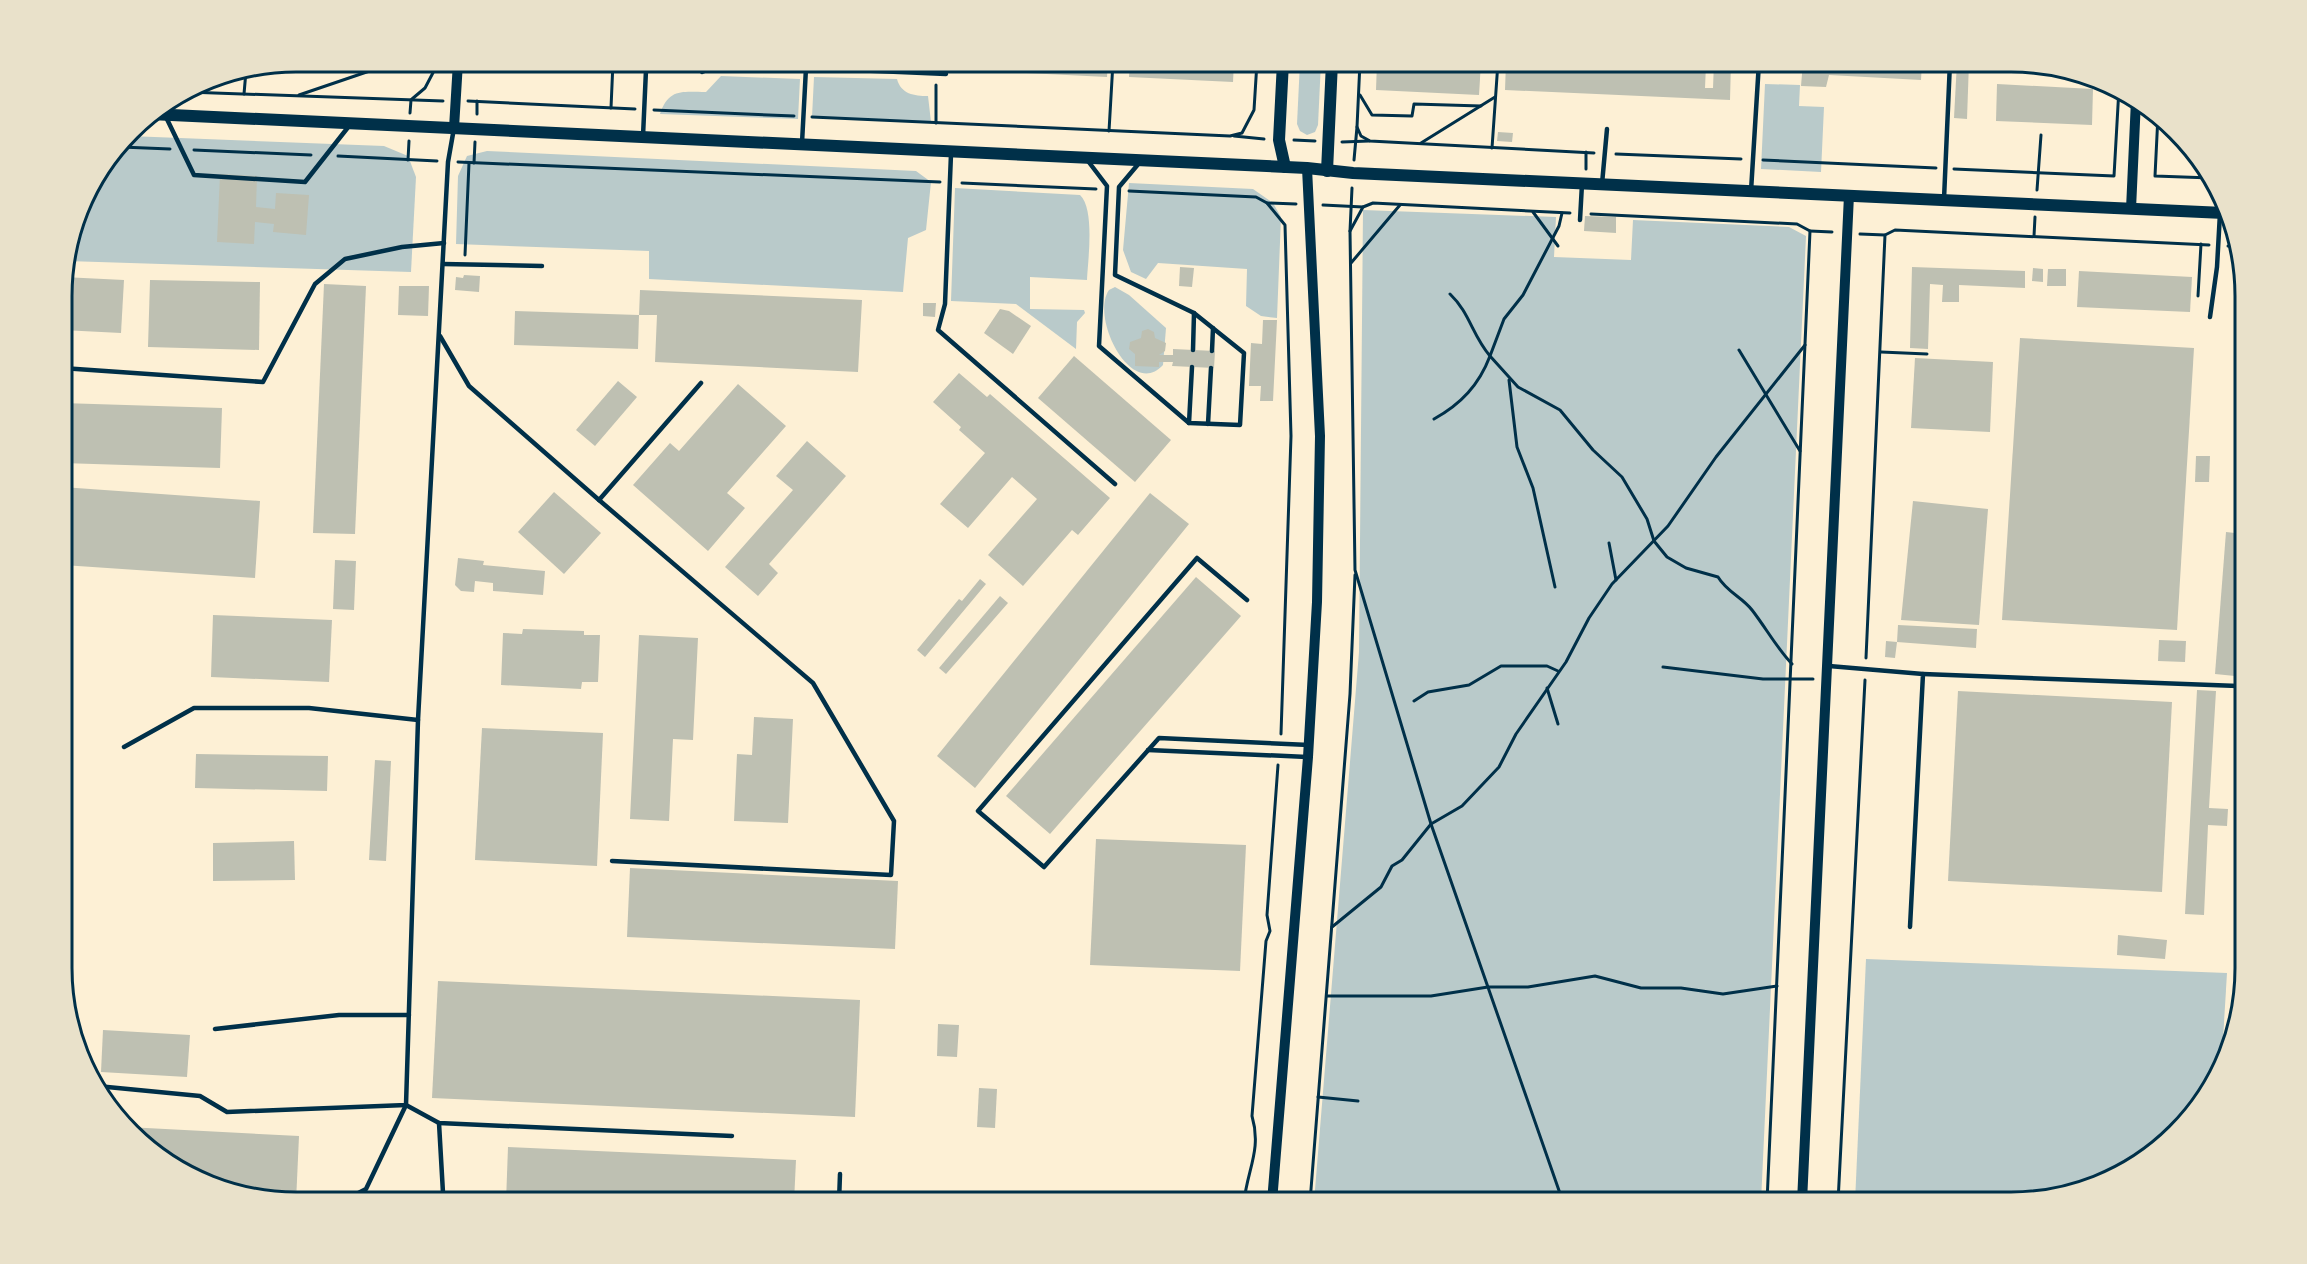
<svg xmlns="http://www.w3.org/2000/svg" width="2307" height="1264" font-family="'Sofia Sans Condensed',sans-serif">
<rect width="100%" height="100%" fill="#fdf0d5"/>
<g fill="#b9caca">
<polygon points="1300,62 1321,62 1318,125 1315,132 1307,135 1300,131 1297,124"/>
<path d="M721,76L800,79L798,119L660,114C669,88 682,92 706,92Z"/>
<path d="M814,77L897,79C901,94 914,96 928,96L931,122L812,117Z"/>
<polygon points="1765,84 1800,85 1799,106 1824,107 1821,172 1761,169"/>
<polygon points="129,136 384,146 408,156 416,177 411,272 67,261 86,193"/>
<polygon points="487,151 916,171 931,182 926,230 908,238 903,292 649,279 649,251 456,244 458,176 467,156"/>
<polygon points="1129,183 1253,189 1273,203 1281,217 1277,318 1261,316 1246,306 1247,269 1158,263 1146,279 1131,272 1123,250"/>
<path d="M955,188L1080,195C1095,209 1088,259 1087,280L1030,277V309L1084,310L1085,313L1077,322L1076,349L1016,304L951,301Z"/>
<polygon points="1363,210 1556,217 1554,257 1631,260 1633,220 1789,227 1806,236 1761,1202 1314,1202 1359,652"/>
<path d="M1115,287L1129,295L1166,328L1163,365C1131,400 1090,317 1109,290Z"/>
<polygon points="1866,959 2227,973 2221,1072 2187,1123 2141,1163 2086,1190 2026,1202 1855,1202"/>
</g>
<g fill="#bec0b2">
<polygon points="862,62 946,62 946,68 861,64"/>
<polygon points="987,62 1108,62 1107,77 986,71"/>
<polygon points="1130,62 1234,62 1233,82 1129,77"/>
<polygon points="1377,62 1481,62 1479,95 1376,90"/>
<polygon points="1506,62 1636,62 1706,65 1705,88 1713,88 1714,62 1731,62 1730,100 1505,90"/>
<polygon points="1803,62 1922,62 1921,80 1829,75 1826,87 1801,86"/>
<polygon points="1957,62 1969,62 1967,119 1954,118"/>
<polygon points="1997,84 2093,89 2092,125 1996,121"/>
<polygon points="1498,132 1513,133 1512,142 1497,141"/>
<polygon points="220,174 257,176 256,207 275,209 276,193 309,195 306,235 273,232 274,224 255,222 254,244 217,242"/>
<polygon points="1585,216 1616,217 1616,233 1584,231"/>
<polygon points="1180,267 1194,268 1192,287 1179,286"/>
<polygon points="1912,267 2025,271 2025,288 1959,285 1959,302 1942,302 1943,285 1930,284 1928,349 1910,348"/>
<polygon points="2033,268 2043,269 2043,282 2032,281"/>
<polygon points="2048,269 2066,269 2066,286 2047,286"/>
<polygon points="2079,271 2192,277 2190,312 2077,307"/>
<polygon points="464,275 480,276 479,292 455,290 456,277 463,278"/>
<polygon points="63,277 124,280 121,333 62,330"/>
<polygon points="150,280 260,282 259,350 148,347"/>
<polygon points="324,284 366,286 355,534 313,533"/>
<polygon points="399,286 429,286 428,316 398,315"/>
<polygon points="640,290 862,300 858,372 655,362 657,315 639,315"/>
<polygon points="923,303 936,303 935,317 923,316"/>
<polygon points="1000,309 1009,311 1031,326 1013,354 984,333"/>
<polygon points="515,311 639,315 638,349 514,345"/>
<polygon points="1263,320 1277,320 1273,401 1260,401 1261,386 1249,386 1251,343 1262,344"/>
<polygon points="1148,329 1154,332 1155,338 1166,343 1165,351 1159,355 1173,355 1173,349 1215,351 1214,368 1172,366 1173,362 1159,362 1159,367 1135,366 1135,354 1129,349 1130,342 1141,338 1142,331"/>
<polygon points="2020,338 2194,348 2177,630 2002,620"/>
<polygon points="1074,356 1171,440 1135,482 1038,398"/>
<polygon points="1915,358 1993,362 1990,432 1911,428"/>
<polygon points="959,373 987,397 990,394 1110,498 1078,535 1072,530 1023,586 988,555 1037,499 1012,477 968,528 940,504 985,453 959,430 961,427 933,402"/>
<polygon points="618,381 637,397 595,446 576,430"/>
<polygon points="738,384 786,426 727,493 745,508 708,551 633,485 670,443 679,451"/>
<polygon points="62,403 222,408 220,468 62,463"/>
<polygon points="807,441 846,476 769,564 778,573 758,596 725,567 793,490 776,476"/>
<polygon points="2196,456 2210,456 2209,482 2195,482"/>
<polygon points="62,487 260,501 255,578 63,565"/>
<polygon points="554,492 601,533 564,574 518,532"/>
<polygon points="1150,493 1189,524 975,788 937,756"/>
<polygon points="1913,501 1988,509 1979,625 1901,620"/>
<polygon points="2226,532 2244,534 2245,677 2215,674"/>
<polygon points="458,558 484,561 483,565 545,571 543,595 493,591 493,583 475,581 474,592 461,591 455,585"/>
<polygon points="335,560 356,561 354,610 333,609"/>
<polygon points="1196,577 1241,616 1050,834 1006,796"/>
<polygon points="980,579 986,584 925,657 917,650 959,599 962,601"/>
<polygon points="1000,596 1008,603 946,674 939,668"/>
<polygon points="213,615 332,620 329,682 211,677"/>
<polygon points="1898,625 1977,629 1976,648 1897,642 1895,658 1885,657 1886,641 1897,642"/>
<polygon points="523,629 584,631 584,635 600,635 598,682 582,682 581,689 501,685 503,633 522,634"/>
<polygon points="639,635 698,638 693,740 673,739 669,821 630,819"/>
<polygon points="2159,640 2186,641 2185,662 2158,661"/>
<polygon points="2197,690 2216,691 2209,808 2228,809 2227,826 2208,825 2204,915 2185,914"/>
<polygon points="1958,691 2172,702 2162,892 1948,881"/>
<polygon points="754,717 793,719 788,823 734,821 737,754 752,755"/>
<polygon points="482,728 603,733 597,866 475,860"/>
<polygon points="196,754 328,756 327,791 195,788"/>
<polygon points="375,760 391,761 386,861 369,860"/>
<polygon points="1096,839 1246,845 1240,971 1090,965"/>
<polygon points="294,841 295,880 213,881 213,843"/>
<polygon points="630,868 898,881 895,949 627,937"/>
<polygon points="2118,935 2167,940 2165,959 2117,955"/>
<polygon points="438,981 860,1000 855,1117 432,1098"/>
<polygon points="938,1024 959,1025 957,1057 937,1056"/>
<polygon points="103,1030 190,1035 187,1077 101,1072"/>
<polygon points="979,1088 997,1089 995,1128 977,1127"/>
<polygon points="127,1127 299,1136 296,1202 192,1178 142,1145"/>
<polygon points="508,1147 796,1160 794,1202 506,1202"/>
</g>
<g fill="none" stroke-linecap="round" stroke-linejoin="round">
<g stroke="#003049" stroke-width="3">
<polyline points="1360,62 1357,127 1361,136 1370,141 1594,153"/>
<polyline points="187,92 443,101"/>
<polyline points="244,94 246,71"/>
<polyline points="299,95 396,62"/>
<polyline points="1360,95 1372,115 1412,116 1414,104 1481,106"/>
<polyline points="412,99 425,88 436,67"/>
<polyline points="468,101 635,109"/>
<polyline points="611,108 613,62"/>
<polyline points="654,110 794,116"/>
<polyline points="410,113 411,100"/>
<polyline points="477,114 477,101"/>
<polyline points="2158,115 2155,176 2211,178"/>
<polyline points="812,117 1230,136 1242,133 1254,110 1257,62"/>
<polyline points="936,123 936,85"/>
<polyline points="1109,131 1113,62"/>
<polyline points="1234,136 1264,139"/>
<polyline points="1294,140 1315,141"/>
<polyline points="1342,142 1369,141"/>
<polyline points="1421,143 1495,97"/>
<polyline points="121,147 170,149"/>
<polyline points="1492,148 1498,62"/>
<polyline points="194,150 311,155"/>
<polyline points="1616,154 1741,159"/>
<polyline points="338,156 437,161"/>
<polyline points="408,160 409,141"/>
<polyline points="1354,160 1357,127"/>
<polyline points="1763,160 1936,168"/>
<polyline points="458,162 940,182"/>
<polyline points="474,163 475,142"/>
<polyline points="1586,169 1586,152"/>
<polyline points="1954,169 2114,176 2119,88"/>
<polyline points="962,183 1096,189"/>
<polyline points="1352,188 1350,231 1355,570 1431,824 1563,1202"/>
<polyline points="2037,190 2041,135"/>
<polyline points="1129,191 1256,197 1267,203 1285,225 1291,436 1281,734"/>
<polyline points="1267,203 1296,204"/>
<polyline points="1323,205 1363,207"/>
<polyline points="1533,212 1558,246"/>
<polyline points="1591,214 1797,224 1810,231 1767,1202"/>
<polyline points="1350,231 1363,207 1373,203 1570,213"/>
<polyline points="1810,231 1832,232"/>
<polyline points="1860,234 1885,235"/>
<polyline points="2034,236 2035,217"/>
<polyline points="2228,246 2236,246"/>
<polyline points="465,255 469,163"/>
<polyline points="1351,263 1400,205"/>
<path d="M1450,294C1470,313 1472,335 1490,356L1504,319L1523,295L1559,226L1562,213"/>
<polyline points="2198,296 2201,244"/>
<polyline points="1739,350 1800,451"/>
<polyline points="1881,352 1927,354"/>
<polyline points="1509,380 1517,447 1533,488 1555,587"/>
<path d="M1434,419C1461,404 1479,385 1490,356L1518,387L1560,410L1593,450L1622,477L1647,519L1654,541L1667,557L1686,568L1718,577C1727,592 1742,597 1752,610C1766,628 1776,647 1792,664"/>
<polyline points="1609,543 1616,580"/>
<polyline points="1866,658 1885,235 1895,230 2209,245"/>
<polyline points="1663,667 1763,679 1813,679"/>
<polyline points="1547,688 1558,724"/>
<polyline points="1414,701 1428,692 1469,685 1501,666 1547,666 1558,671"/>
<polyline points="1332,927 1381,887 1392,866 1402,860 1431,824 1462,806 1499,767 1516,734 1566,662 1589,618 1612,584 1668,526 1716,457 1805,345"/>
<polyline points="1327,996 1431,996 1488,987 1528,987 1595,976 1641,988 1681,988 1723,994 1777,986"/>
<polyline points="1318,1097 1358,1101"/>
<path d="M1244,1202C1247,1170 1262,1150 1252,1116L1266,941L1270,931L1267,915L1278,765"/>
<polyline points="1310,1202 1350,694 1355,575"/>
<polyline points="1838,1202 1865,680"/>
</g>
<g stroke="#003049" stroke-width="4.5">
<polyline points="641,62 646,70 643,136"/>
<polyline points="1998,64 2027,65"/>
<polyline points="702,72 722,64 806,68"/>
<polyline points="165,115 194,175 305,182 349,126"/>
<polyline points="802,143 806,68 946,74"/>
<polyline points="951,154 945,304 938,330 1115,484"/>
<polyline points="1088,161 1107,186 1099,346 1189,423 1240,425 1244,353 1194,313 1115,275 1119,187 1140,162"/>
<polyline points="1602,184 1607,129"/>
<polyline points="1751,191 1759,62"/>
<polyline points="1944,199 1950,62"/>
<polyline points="1580,220 1582,184"/>
<polyline points="443,264 542,266"/>
<polyline points="2210,317 2217,267 2220,213"/>
<polyline points="440,336 469,386 599,500 701,383"/>
<polyline points="1193,350 1194,313"/>
<polyline points="1212,351 1213,328"/>
<polyline points="62,368 263,382 315,284 345,259 402,247 444,243"/>
<polyline points="1189,423 1192,367"/>
<polyline points="1208,424 1211,368"/>
<polyline points="599,500 813,683 894,821 891,875 612,861"/>
<polyline points="1247,600 1197,558 978,811 1044,867 1159,738 1309,745"/>
<polyline points="1829,666 1923,674 1910,927"/>
<polyline points="1923,674 2238,686"/>
<polyline points="124,747 194,708 309,708 418,720"/>
<polyline points="1148,750 1307,757"/>
<polyline points="215,1029 339,1015 409,1015"/>
<polyline points="97,1086 200,1096 227,1112 406,1105 418,720 448,162 454,128"/>
<polyline points="439,1123 443,1193 458,1202"/>
<polyline points="341,1202 366,1189 406,1105 439,1123 732,1136"/>
<polyline points="839,1202 840,1174"/>
</g>
<g stroke="#003049" stroke-width="10">
<polyline points="454,128 458,62"/>
<polyline points="2131,209 2136,100"/>
<polyline points="1272,1202 1308,757 1317,602 1320,436 1307,168"/>
<polyline points="1802,1202 1849,195"/>
</g>
<g stroke="#003049" stroke-width="12">
<polyline points="1283,62 1279,140 1285,167"/>
<polyline points="150,114 1307,168 1353,173 2224,213"/>
<polyline points="1327,171 1332,62"/>
</g>
</g>
<path d="M0 0H2307V1264H0ZM296 72H2011A224 224 0 0 1 2235 296V968A224 224 0 0 1 2011 1192H296A224 224 0 0 1 72 968V296A224 224 0 0 1 296 72Z" fill="#e9e1ca" fill-rule="evenodd"/>
<path fill="none" stroke="#003049" stroke-width="3" d="M296 72H2011A224 224 0 0 1 2235 296V968A224 224 0 0 1 2011 1192H296A224 224 0 0 1 72 968V296A224 224 0 0 1 296 72Z"/>
</svg>
